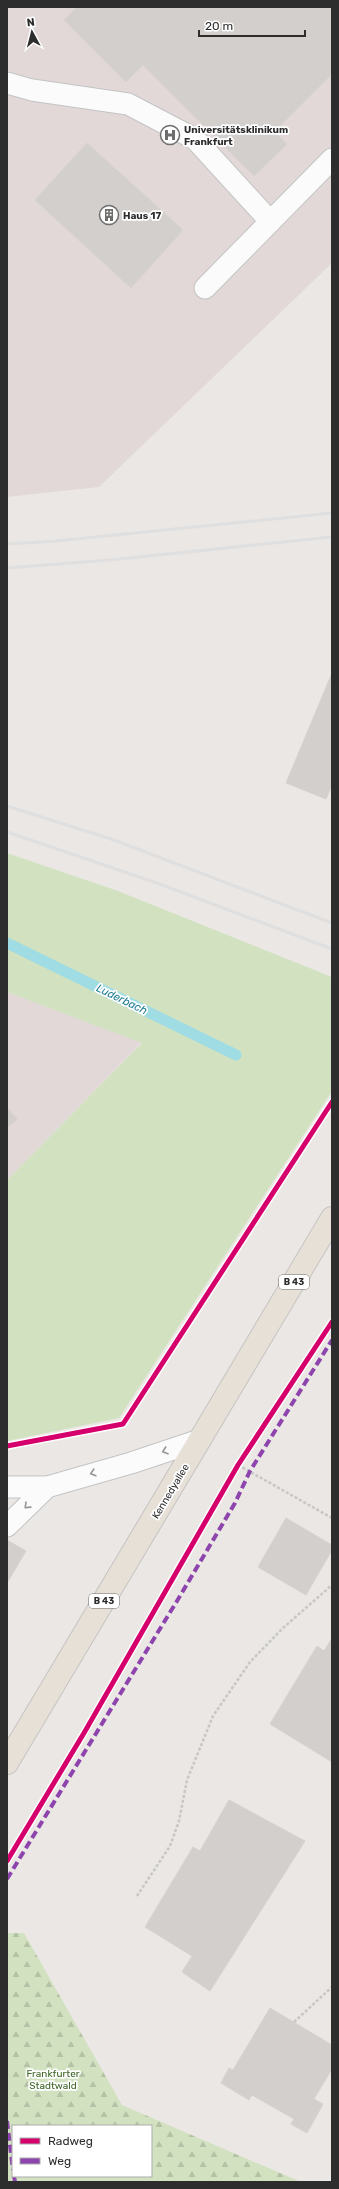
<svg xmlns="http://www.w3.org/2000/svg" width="339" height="2189" font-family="Rubik,sans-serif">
<defs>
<pattern id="forest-firs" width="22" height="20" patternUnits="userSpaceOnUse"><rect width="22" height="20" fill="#d2e2c1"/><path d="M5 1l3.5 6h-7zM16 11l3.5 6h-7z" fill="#b5c2a6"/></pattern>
</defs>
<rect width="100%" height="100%" fill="#eae7e4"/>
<g fill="#e2d8d8">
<polygon points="7,7 332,7 332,263 99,487 7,497"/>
<polygon points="7,992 142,1042 7,1180"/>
</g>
<polygon fill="#d2e2c1" points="7,853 118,891 332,977 332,1091 119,1418 7,1441 7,1180 142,1043 7,992"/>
<path fill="url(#forest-firs)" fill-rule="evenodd" d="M7,1933H24L122,2105L301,2182H7ZM13,2126H151V2176H13Z"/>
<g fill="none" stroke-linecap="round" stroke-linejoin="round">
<polyline stroke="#a0dce3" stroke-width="11" points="7,943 236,1055"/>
</g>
<g fill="#d2cfcd" stroke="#d5d2d0">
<polygon points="77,7 332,7 332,74 274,132 287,144 254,176 143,65 126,82 64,20"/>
<polygon points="87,143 183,230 131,288 35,200"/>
<polygon points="332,673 332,785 326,799 286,783"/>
<polygon points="7,1107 17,1119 7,1128"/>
<polygon points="286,1518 332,1545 332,1550 306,1595 258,1567"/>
<polygon points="7,1540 26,1551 7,1583"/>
<polygon points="332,1638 332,1762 270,1724 317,1646 324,1651"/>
<polygon points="229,1800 305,1841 210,1991 182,1972 192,1956 145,1927 193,1847 200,1851"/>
<polygon points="270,2008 332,2045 332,2069 314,2099 323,2104 307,2133 291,2124 294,2119 252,2095 249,2100 221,2083 229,2068 233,2070"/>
</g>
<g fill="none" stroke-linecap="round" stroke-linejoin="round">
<defs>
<g id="lane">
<polyline points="7,83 32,90 128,104 195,139 270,221"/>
<polyline points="205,288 332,159"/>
<polyline points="7,1487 47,1487 131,1463 200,1440"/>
<polyline points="7,1526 47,1487"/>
</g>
<polyline id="primary" points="7,1763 332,1218"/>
</defs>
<use href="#lane" stroke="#c4c4c4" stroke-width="23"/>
<use href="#primary" stroke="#c6c4c3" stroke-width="24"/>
<g stroke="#c7c7c7" stroke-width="2.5" stroke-dasharray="3 2" stroke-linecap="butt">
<polyline points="238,1465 332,1518"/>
<polyline points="137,1896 170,1846 179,1821 187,1780 213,1716 250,1662 283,1628 332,1585"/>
<polyline points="294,2022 332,1987"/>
</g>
<use href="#lane" stroke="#fcfbfb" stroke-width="21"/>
<use href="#primary" stroke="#e6e0d7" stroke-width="22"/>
<g stroke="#dfdfe0" stroke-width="3">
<polyline points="7,544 56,541 332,513"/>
<polyline points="7,568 110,560 332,537"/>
<polyline points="7,806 114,840 332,923"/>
<polyline points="7,832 157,883 332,949"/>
</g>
<g stroke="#8e44ad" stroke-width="4" stroke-dasharray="8 4" stroke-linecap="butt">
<polyline points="7,1879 177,1601 235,1503 250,1471 332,1340"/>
<polyline points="7,2121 13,2170"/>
<polyline points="14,2176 15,2182"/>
</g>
<defs>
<g id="cycleway">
<polyline points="7,1446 123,1424 332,1102"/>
<polyline points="7,1861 84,1733 238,1465 332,1322"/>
</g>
</defs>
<use href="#cycleway" stroke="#fff" stroke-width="8"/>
<use href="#cycleway" stroke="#d6006c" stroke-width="5"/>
</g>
<defs><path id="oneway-chevron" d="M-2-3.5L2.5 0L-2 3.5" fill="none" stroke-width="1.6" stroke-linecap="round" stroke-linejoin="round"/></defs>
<g stroke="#949494">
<use href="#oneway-chevron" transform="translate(165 1451) rotate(161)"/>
<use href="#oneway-chevron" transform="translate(93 1473) rotate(163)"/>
<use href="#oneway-chevron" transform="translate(27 1506) rotate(136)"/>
</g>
<defs>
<symbol id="hospital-ring" viewBox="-11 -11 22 22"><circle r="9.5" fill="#fff" stroke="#6f6e6d" stroke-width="1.5"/><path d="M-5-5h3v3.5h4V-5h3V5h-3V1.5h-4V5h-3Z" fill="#6f6e6d"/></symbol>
<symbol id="building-ring" viewBox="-11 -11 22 22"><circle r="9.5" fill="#fff" stroke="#6f6e6d" stroke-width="1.5"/><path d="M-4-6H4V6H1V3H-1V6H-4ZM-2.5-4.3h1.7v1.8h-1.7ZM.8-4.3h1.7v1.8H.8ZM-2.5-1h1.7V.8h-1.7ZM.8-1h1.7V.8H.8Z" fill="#6f6e6d"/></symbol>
</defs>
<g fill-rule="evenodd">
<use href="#hospital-ring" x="159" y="124" width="22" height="22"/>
<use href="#building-ring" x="98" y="204" width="22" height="22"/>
</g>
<g text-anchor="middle" stroke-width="3.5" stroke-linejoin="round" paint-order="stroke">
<g fill="#fff" stroke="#6c6c6c" stroke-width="1">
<rect x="279" y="1275" width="30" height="14" rx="3"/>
<rect x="89" y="1594" width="30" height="14" rx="3"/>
</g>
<g font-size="9" font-weight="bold" fill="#2d2d2d">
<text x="294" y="1285">B 43</text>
<text x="104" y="1604">B 43</text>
</g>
<g font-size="10" font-weight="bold" fill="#2d2d2d" stroke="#fff" text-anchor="start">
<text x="184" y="133">Universitätsklinikum<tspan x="184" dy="12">Frankfurt</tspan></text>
<text x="123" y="219">Haus 17</text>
</g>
<g font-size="10" fill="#2d2d2d" stroke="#fff">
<text transform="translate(170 1491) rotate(-59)" y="4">Kennedyallee</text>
</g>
<g font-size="10" fill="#3a6423" stroke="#fff">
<text x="53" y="2077">Frankfurter<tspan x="53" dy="12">Stadtwald</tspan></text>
</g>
<g font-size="11" font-style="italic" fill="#1c7a92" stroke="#fff">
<text transform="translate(122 999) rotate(26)" y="4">Luderbach</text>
</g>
</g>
<rect width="339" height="2189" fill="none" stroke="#2d2d2d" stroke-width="16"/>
<rect x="12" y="2125" width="140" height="52" fill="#ffffff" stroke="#ababab"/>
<rect x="20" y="2138" width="20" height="6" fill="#d6006c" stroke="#ababab"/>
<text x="48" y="2145" font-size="12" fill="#2d2d2d">Radweg</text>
<rect x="20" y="2158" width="20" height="6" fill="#8e44ad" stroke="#ababab"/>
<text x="48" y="2165" font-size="12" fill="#2d2d2d">Weg</text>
<g transform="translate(32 32) rotate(353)" stroke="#ffffff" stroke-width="3" paint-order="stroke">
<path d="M0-3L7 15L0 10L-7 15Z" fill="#2d2d2d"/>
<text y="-6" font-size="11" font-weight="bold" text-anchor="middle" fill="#2d2d2d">N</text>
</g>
<path d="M199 30v6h106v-6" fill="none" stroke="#2d2d2d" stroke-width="2"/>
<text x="205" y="30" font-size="12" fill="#2d2d2d" stroke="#ffffff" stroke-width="3" paint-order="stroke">20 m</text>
</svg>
